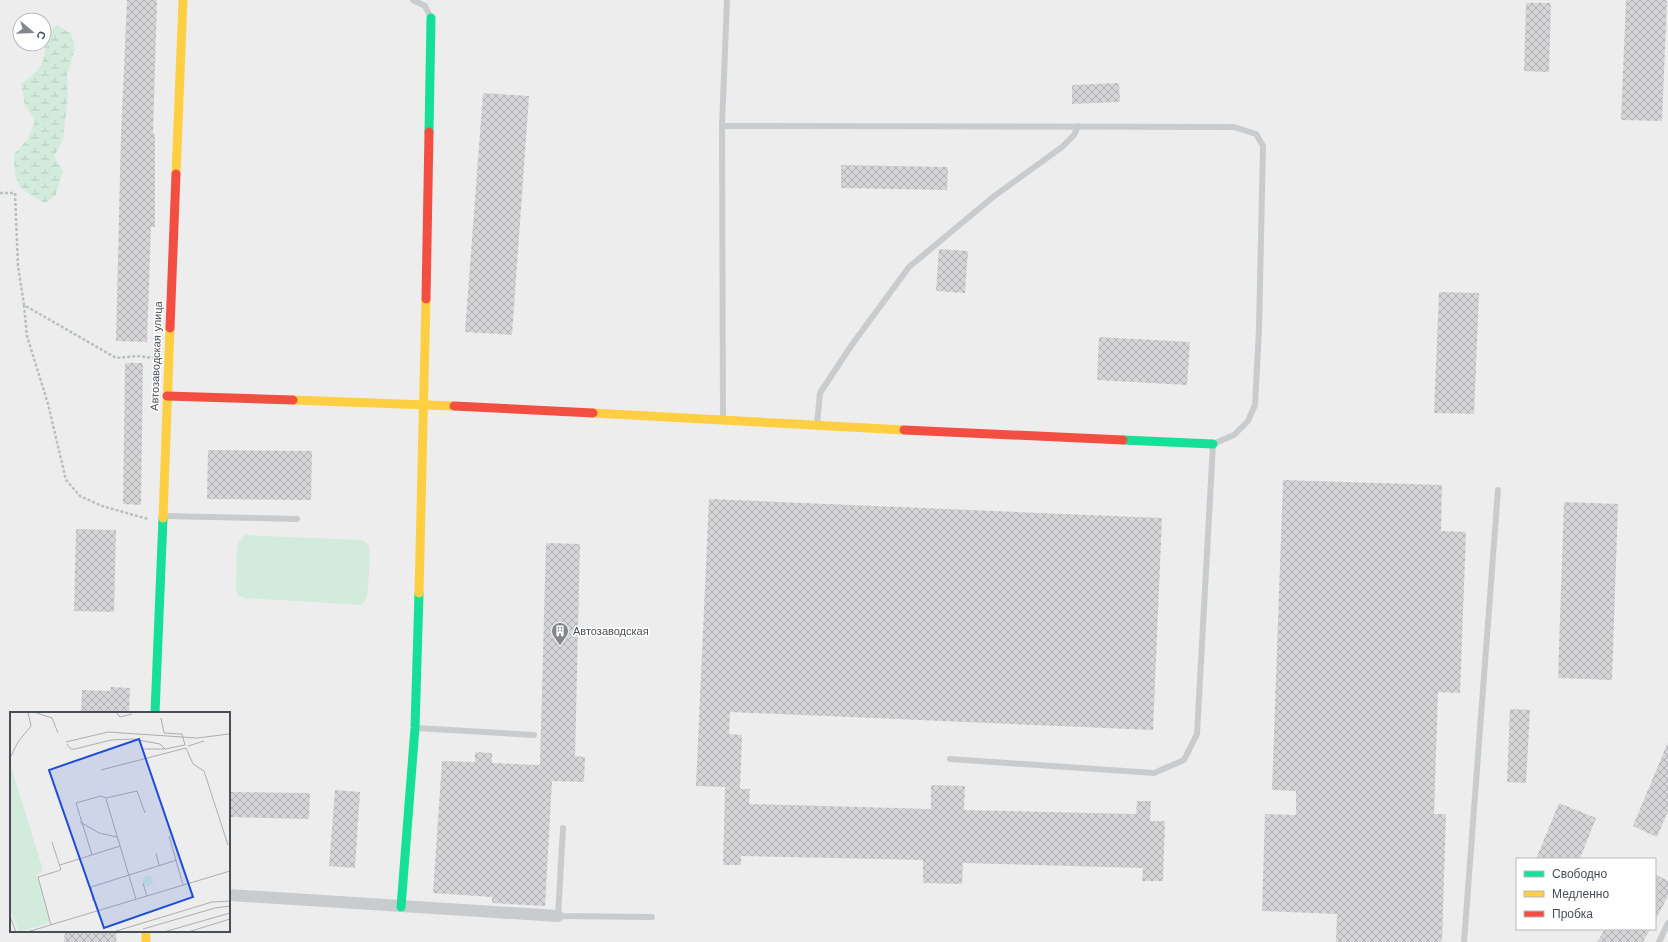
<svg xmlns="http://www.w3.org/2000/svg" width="1668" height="942" font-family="'Work Sans',sans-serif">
<defs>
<pattern id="wetland-marsh" width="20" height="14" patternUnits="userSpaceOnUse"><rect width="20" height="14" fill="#d3ebdd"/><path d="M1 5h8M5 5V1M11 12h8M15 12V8" fill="none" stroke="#b6cbc0"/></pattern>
<pattern id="building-cross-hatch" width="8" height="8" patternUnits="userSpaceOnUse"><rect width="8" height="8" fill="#d5d5d7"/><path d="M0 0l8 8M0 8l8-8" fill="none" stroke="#afafb1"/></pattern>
</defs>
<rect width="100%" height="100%" fill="#eeeded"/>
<path fill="url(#wetland-marsh)" d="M57,26L71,33L75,49L67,76L68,96L63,140L54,157L63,170L56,195L45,203C18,189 14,185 14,154L27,140L35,121L25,105L21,84C44,68 45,62 46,34Z"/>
<polygon fill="#d3ebdd" points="245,535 363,540 369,546 370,559 367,598 361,605 244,598 238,595 236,590 237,545"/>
<g fill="url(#building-cross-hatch)">
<polygon points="127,0 157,0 153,134 155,134 155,227 151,227 147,342 116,341 121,134"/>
<polygon points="1626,0 1667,0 1662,121 1621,120"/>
<polygon points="1526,3 1551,3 1549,72 1524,71"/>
<polygon points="1119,83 1120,102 1072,104 1072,85"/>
<polygon points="483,93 529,96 512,335 465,332"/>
<polygon points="841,165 948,167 947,190 841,188"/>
<polygon points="939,249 968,251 965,293 936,291"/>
<polygon points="1439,292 1479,293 1474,414 1434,413"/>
<polygon points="1099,337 1190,342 1187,385 1097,380"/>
<polygon points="125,363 143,363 141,505 123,504"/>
<polygon points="208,450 312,451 311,500 207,499"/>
<polygon points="1283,480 1442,485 1441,531 1466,532 1460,693 1438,692 1434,814 1446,814 1442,942 1336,942 1337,914 1262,911 1265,814 1296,815 1296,791 1272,790"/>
<polygon points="709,499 1162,518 1153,730 730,712 729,734 742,735 740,789 750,789 749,804 931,809 931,785 965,786 964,810 1136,814 1137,801 1151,801 1150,821 1165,821 1163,881 1142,881 1143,868 963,863 962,884 923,883 923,860 741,856 741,865 723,865 725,787 696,786"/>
<polygon points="1564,502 1618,504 1612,680 1558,678"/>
<polygon points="76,529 116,530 114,612 74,611"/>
<polygon points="546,543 580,544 575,756 585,757 584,782 552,781 545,906 492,903 492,897 433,893 442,761 475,762 475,752 492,753 492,763 540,765"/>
<polygon points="111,687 130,688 129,713 81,713 82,690 110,691"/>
<polygon points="1510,709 1530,710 1526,783 1507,782"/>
<polygon points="1668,742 1668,811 1657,837 1633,826"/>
<polygon points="335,790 360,792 355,868 329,866"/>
<polygon points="229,792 310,793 309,819 229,817"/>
<polygon points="1559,803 1596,818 1580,859 1536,859"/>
<polygon points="1655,874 1668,881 1668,896 1655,921"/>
<polygon points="1605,929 1650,929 1643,942 1597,942"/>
<polygon points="65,931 117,931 116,942 64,942"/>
</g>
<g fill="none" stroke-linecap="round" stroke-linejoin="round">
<g stroke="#b7c2be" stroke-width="2.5" stroke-dasharray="3 2" stroke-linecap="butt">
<polyline points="0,193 15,193 18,266 24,305 116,358 137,356 154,358"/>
<polyline points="24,305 27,336 48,404 66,480 80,496 102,506 148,519"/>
</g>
<g stroke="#c9ccce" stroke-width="6">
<polyline points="413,0 425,6 431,18"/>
<polyline points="722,126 1234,127 1256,134 1263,146 1259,329 1255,405 1248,421 1234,435 1213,444 1197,734 1184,760 1154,773 950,759"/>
<polyline points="723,420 722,126 727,0"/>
<polyline points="817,424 820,393 851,346 909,267 993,197 1062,147 1074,135 1078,126"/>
<polyline points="164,516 297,519"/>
<polyline points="416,728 534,735"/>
<polyline points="563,828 558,916 652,917"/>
<polyline points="1464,942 1498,490"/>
<polyline points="1659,942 1668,923"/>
</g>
<polyline stroke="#c9ccce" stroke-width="12" points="229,895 558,916"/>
<g stroke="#16e098" stroke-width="9">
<polyline points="429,132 431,18"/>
<polyline points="1123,440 1213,444"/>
<polyline points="155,713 163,518"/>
<polyline points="401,907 415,728 419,593"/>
</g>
<g stroke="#ffcf43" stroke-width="9">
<polyline points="176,174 183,0"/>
<polyline points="293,400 454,406"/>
<polyline points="593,413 904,430"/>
<polyline points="163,518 170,328"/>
<polyline points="419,593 426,299"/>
<polyline points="146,931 146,942"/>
</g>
<g stroke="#f24e42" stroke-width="9">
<polyline points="426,299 429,132"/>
<polyline points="170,328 176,174"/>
<polyline points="167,396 293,400"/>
<polyline points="454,406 593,413"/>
<polyline points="904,430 1123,440"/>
</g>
</g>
<defs>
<symbol id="building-pin" viewBox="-11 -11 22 30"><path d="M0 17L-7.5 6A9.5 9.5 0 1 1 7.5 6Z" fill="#81868c" stroke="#fff"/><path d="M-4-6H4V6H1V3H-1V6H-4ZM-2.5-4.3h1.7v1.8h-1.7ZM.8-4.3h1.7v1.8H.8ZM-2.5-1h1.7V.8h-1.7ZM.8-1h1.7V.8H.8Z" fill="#fff"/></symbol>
</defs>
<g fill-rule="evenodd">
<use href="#building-pin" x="550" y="621" width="20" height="27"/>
</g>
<g text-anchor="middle" stroke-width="3" stroke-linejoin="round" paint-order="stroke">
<g font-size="11" fill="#464f57" stroke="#fff">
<text transform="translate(156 356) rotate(-88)" y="4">Автозаводская улица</text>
</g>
<g font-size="11" fill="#464f57" stroke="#fff" text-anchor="start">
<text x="573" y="635">Автозаводская</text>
</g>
</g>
<g transform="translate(10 712)">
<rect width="220" height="220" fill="#eeeded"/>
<path d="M0,51L33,158L27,163L40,211L9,220L0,197Z" fill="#d3ebdd"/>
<path d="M133 169a5 5 0 1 1 10 0a5 5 0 1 1-10 0Z" fill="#d3ebdd"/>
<path fill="none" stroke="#abaeb1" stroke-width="1" d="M24,0L42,6L48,21M106,0L110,5L122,2M151,6L154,21L172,22L175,33M56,30L98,20L187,26L219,22M57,32L61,37H65L101,28L123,27L150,32L155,37L175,33M178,34L194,29M132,37H155M0,46L8,30L21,14L18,0M91,58L176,36L183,52L194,59L218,133M96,87L126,187M70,110L89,121L107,125M159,124L173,173M146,141L149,153M82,143L66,91L91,84L96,86L127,79L135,101M50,153L110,134M133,171L137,184M83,189L81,175L167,148M0,204L6,220M41,213L28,165L51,158L42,130M133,217L205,196L220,194M17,220L220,159M103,220L202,190L220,189M154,220L220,201M178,220L220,207"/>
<path fill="#1d4ed8" fill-opacity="0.15" stroke="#1d4ed8" stroke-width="2" d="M129,27L183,185L94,216L39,58Z"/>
<rect width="220" height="220" fill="none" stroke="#464f57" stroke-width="2"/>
</g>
<rect x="1516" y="858" width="140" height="72" fill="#ffffff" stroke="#b5b9bc"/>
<rect x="1524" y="871" width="20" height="6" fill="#16e098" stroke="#b5b9bc"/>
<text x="1552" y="878" font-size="12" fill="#464f57">Свободно</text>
<rect x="1524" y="891" width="20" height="6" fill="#ffcf43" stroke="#b5b9bc"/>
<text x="1552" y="898" font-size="12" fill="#464f57">Медленно</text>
<rect x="1524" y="911" width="20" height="6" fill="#f24e42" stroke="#b5b9bc"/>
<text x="1552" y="918" font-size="12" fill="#464f57">Пробка</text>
<g transform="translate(32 32) rotate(109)"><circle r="19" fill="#ffffff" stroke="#b5b9bc"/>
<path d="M0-3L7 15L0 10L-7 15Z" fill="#81868c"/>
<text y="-6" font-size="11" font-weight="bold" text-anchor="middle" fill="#464f57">С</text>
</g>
</svg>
